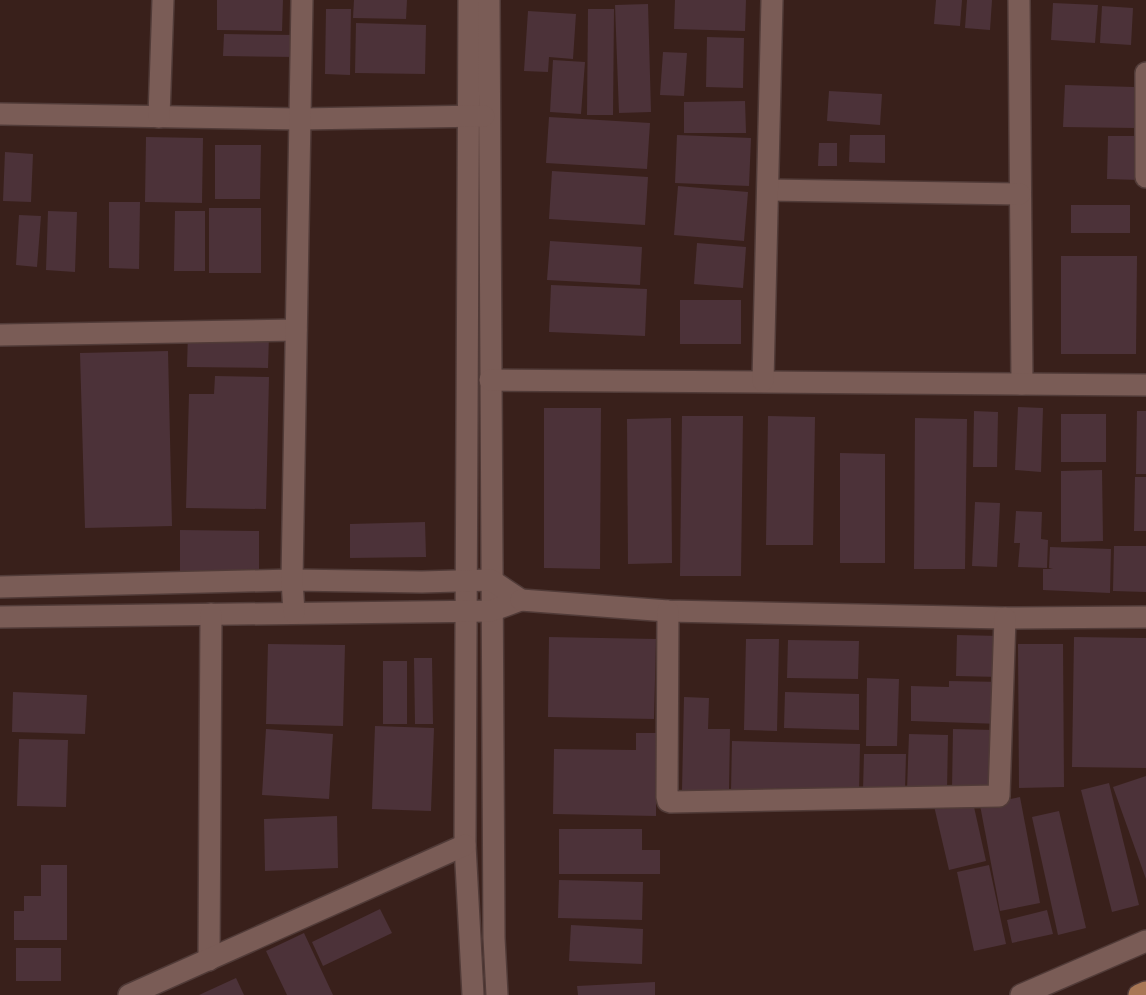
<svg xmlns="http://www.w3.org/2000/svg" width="1146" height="995" font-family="'Fira Sans',sans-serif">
<rect width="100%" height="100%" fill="#39201b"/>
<g fill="#4c3239">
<polygon points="217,0 283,0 282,31 217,30"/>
<polygon points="354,0 407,0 406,19 353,18"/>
<polygon points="675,0 746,0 745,31 674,29"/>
<polygon points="936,0 962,0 960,26 934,24"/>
<polygon points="967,0 992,0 990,30 965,28"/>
<polygon points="1053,3 1098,5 1095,43 1051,40"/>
<polygon points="648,4 651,112 619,113 615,5"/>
<polygon points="1102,6 1133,8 1131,45 1100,43"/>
<polygon points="326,9 351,9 350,75 325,74"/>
<polygon points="588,9 614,9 613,115 587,115"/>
<polygon points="528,11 576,14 573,59 549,57 548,72 524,71"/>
<polygon points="356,23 426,25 425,74 355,73"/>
<polygon points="224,34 296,35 296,57 223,56"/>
<polygon points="707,37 744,38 743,88 706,87"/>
<polygon points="663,52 687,53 684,96 660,95"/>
<polygon points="553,60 585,62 581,114 550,112"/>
<polygon points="1065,85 1134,87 1134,128 1063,127"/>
<polygon points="829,91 882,94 880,125 827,121"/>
<polygon points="745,101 746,133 684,133 684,102"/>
<polygon points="549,117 650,123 647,169 546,163"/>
<polygon points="677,135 751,138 749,186 675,183"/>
<polygon points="850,135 885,135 885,163 849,162"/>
<polygon points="1108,136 1140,136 1139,180 1107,179"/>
<polygon points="146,137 203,138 202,203 145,202"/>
<polygon points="819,143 837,143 837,166 818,166"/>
<polygon points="215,145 261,145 260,199 215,199"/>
<polygon points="5,152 33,154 31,202 3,201"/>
<polygon points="552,171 648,177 645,225 549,219"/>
<polygon points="678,186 748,192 744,241 674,235"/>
<polygon points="109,202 140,202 139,269 109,268"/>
<rect x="1071" y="205" width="59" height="28"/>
<rect x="209" y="208" width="52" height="65"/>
<polygon points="48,211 77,212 75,272 46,270"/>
<polygon points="175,211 205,211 205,271 174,271"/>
<polygon points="19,215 41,216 37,267 16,265"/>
<polygon points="550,241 642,247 640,285 547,280"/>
<polygon points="697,243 746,247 743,288 694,284"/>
<polygon points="1061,256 1137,256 1136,354 1061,354"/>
<polygon points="551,285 647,289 645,336 549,332"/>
<rect x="680" y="300" width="61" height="44"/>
<polygon points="188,333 269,335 268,368 187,367"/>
<polygon points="168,351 172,526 85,528 80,353"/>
<polygon points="215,376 269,377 266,509 186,508 189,394 214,394"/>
<polygon points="1018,407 1043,408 1041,472 1015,470"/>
<polygon points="544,408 601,408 600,569 544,568"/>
<polygon points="974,411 998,412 997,467 973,467"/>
<polygon points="1137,411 1146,411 1146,474 1136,474"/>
<rect x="1061" y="414" width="45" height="48"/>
<polygon points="682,416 743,416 741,576 680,576"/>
<polygon points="768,416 815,417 813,545 766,545"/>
<polygon points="671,418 672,563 628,564 627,419"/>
<polygon points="915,418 967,419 965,569 914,569"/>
<polygon points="840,453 885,454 885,563 840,563"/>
<polygon points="1102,470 1103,541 1061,542 1061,471"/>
<polygon points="1135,477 1146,477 1146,531 1134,531"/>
<polygon points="975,502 1000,503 997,567 972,566"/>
<polygon points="1016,511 1042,512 1041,539 1048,540 1047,568 1018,567 1020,543 1014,543"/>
<polygon points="425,522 426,557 350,558 350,524"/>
<polygon points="180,530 259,531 259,574 180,573"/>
<polygon points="1114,546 1146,546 1146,592 1113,591"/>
<polygon points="1050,547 1111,549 1110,593 1043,590 1043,569 1053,569 1049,568"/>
<polygon points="957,635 1000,636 1000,677 956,676"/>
<polygon points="549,637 656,639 654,719 548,717"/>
<polygon points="1074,637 1146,638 1146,768 1072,767"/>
<polygon points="746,639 779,639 777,731 744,730"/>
<polygon points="788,640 859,641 858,679 787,678"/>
<polygon points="268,644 345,645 343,726 266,724"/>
<polygon points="1018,644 1063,644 1064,787 1019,788"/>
<polygon points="414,658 432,658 433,724 415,724"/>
<rect x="383" y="661" width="24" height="63"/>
<polygon points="867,678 899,679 897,746 866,746"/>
<polygon points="949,681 1003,682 1001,724 911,721 911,686 949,687"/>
<polygon points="13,692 87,695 85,734 12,732"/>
<polygon points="785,692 859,694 859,730 784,728"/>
<polygon points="684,697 709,698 708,729 730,729 729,790 682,790"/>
<polygon points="375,726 434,728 431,811 372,809"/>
<polygon points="266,729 333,734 329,799 262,795"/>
<polygon points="953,729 994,730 993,790 952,790"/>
<polygon points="636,733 664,733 663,791 656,791 656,816 553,814 554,749 636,750"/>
<polygon points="909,734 948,735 947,791 907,790"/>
<polygon points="19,739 68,740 66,807 17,806"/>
<polygon points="732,741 860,744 859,793 731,791"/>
<polygon points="864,754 906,754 905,791 863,790"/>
<polygon points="1146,776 1146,879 1113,787"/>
<polygon points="1109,783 1139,905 1112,912 1081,790"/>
<polygon points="1020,797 1040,903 1000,911 980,805"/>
<polygon points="972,798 986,861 949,870 934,806"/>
<polygon points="1059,811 1086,928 1058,935 1032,817"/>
<polygon points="337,816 338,868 265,871 264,819"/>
<polygon points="559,829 642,829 642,850 660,850 660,874 559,874"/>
<polygon points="41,865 67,865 67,940 14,940 14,911 24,911 24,896 41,896"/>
<polygon points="989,865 1006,944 974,951 957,872"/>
<polygon points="559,880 643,882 642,920 558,918"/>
<polygon points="380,909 392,933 323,966 312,942"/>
<polygon points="1047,910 1053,934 1012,943 1007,920"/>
<polygon points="571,925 643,929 642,964 569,961"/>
<polygon points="304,933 333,995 287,995 266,951"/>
<rect x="16" y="948" width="45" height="33"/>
<polygon points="236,978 244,995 199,995"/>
<polygon points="655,982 655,995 578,995 577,986"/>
</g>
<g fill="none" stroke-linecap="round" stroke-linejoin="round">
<defs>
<g id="minor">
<polyline points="469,0 465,845 473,995"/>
<polyline points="489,0 494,938 497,995"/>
<polyline points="1019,0 1022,384"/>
<polyline points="1146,73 1146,177"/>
<polyline points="0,114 300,119 484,116"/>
<polyline points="159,117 163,0"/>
<polyline points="768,190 1020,194"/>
<polyline points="0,335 296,330"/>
<polyline points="490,380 1146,385"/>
<polyline points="763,381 772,0"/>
<polyline points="0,587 292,580 422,582 491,580 521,600 491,611 0,617"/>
<polyline points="521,600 668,611 1005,618 1146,617"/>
<polyline points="668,611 667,797 668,801 671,802 999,796 1005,618"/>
<polyline points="294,613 292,580 302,0"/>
<polyline points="209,960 211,614"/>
<polyline points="129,995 465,845"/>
<polyline points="1021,995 1146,941"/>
</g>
<polyline id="major" points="1139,995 1146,992"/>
</defs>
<use href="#minor" stroke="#513b38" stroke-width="24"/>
<use href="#major" stroke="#513b38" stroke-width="24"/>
<use href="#minor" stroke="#7a5c56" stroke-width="21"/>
<use href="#major" stroke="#a87755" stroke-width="21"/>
</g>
</svg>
